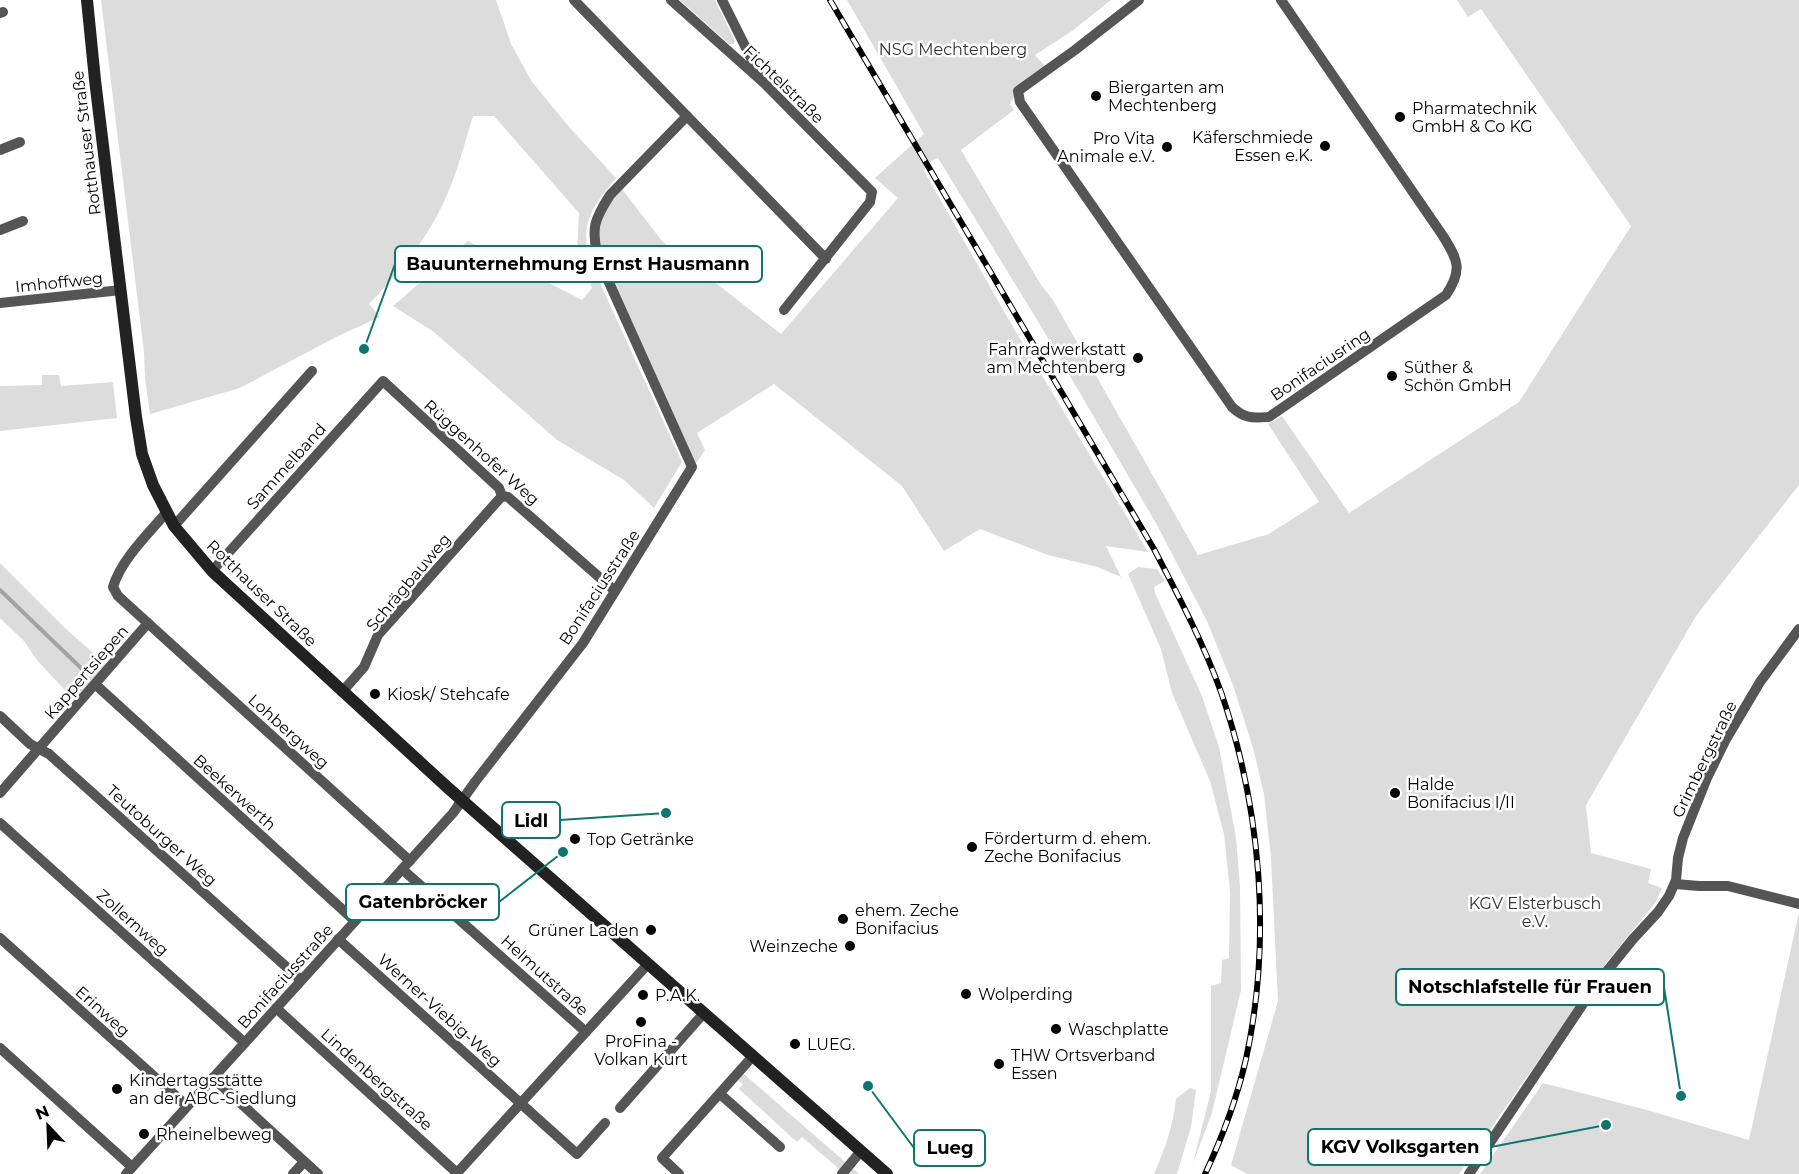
<svg xmlns="http://www.w3.org/2000/svg" width="1799" height="1174" font-family="Montserrat,sans-serif">
<rect width="100%" height="100%" fill="#fff"/>
<g fill="#dcdcdc">
<path d="M101,0H496L511,44L532,82L570,128L616,178C589,211 577,228 594,270L682,462L654,508L624,480L557,440L434,332L393,306L468,241L582,300L592,288L577,252L579,213L494,116H473C465,142 458,170 447,195C429,237 400,272 369,304L380,317L336,337L240,388L150,414L145,378L144,352Z"/>
<polygon points="680,0 715,0 734,39 734,44 729,44"/>
<polygon points="847,0 1111,0 1072,31 1035,55 1048,69 1017,91 1010,104 1014,110 961,150 1041,285 1053,300 1198,555 1269,534 1319,502 1268,424 1282,416 1349,513 1519,402 1631,226 1481,9 1468,17 1457,0 1799,0 1799,485 1696,616 1586,805 1591,853 1651,869 1648,883 1662,888 1656,902 1607,962 1459,1174 1247,1174 1231,1165 1278,1001 1271,858 1264,794 1253,748 1233,685 1207,621 1157,525 1039,323 938,158 931,161 924,171 1017,334 1148,552 1106,546 1121,577 1097,567 1048,555 980,529 944,551 902,486 774,384 697,433 705,450 695,465 598,257 595,222 619,185 662,241 781,334 898,198 875,178 924,134"/>
<polygon points="42,375 59,375 61,386 113,382 117,418 0,431 0,386 42,385"/>
<polygon points="0,563 67,630 106,664 74,700 37,660 24,641 0,618"/>
<polygon points="1138,567 1157,569 1165,581 1154,587 1155,593 1202,696 1219,747 1236,837 1240,887 1241,990 1212,1113 1193,1163 1211,1091 1211,986 1221,983 1222,960 1229,958 1230,892 1224,834 1210,781 1172,693 1161,649 1128,574"/>
<polygon points="1799,912 1799,1174 1480,1174 1543,1083 1647,1110 1749,1140"/>
<polygon points="744,1074 859,1174 845,1174 802,1137 797,1142 739,1089 743,1084 738,1080"/>
<path d="M1190,1088L1196,1090L1191,1127L1177,1174H1154C1165,1149 1173,1126 1176,1099Z"/>
</g>
<g fill="none" stroke-linecap="round" stroke-linejoin="round">
<polyline stroke="#a3a3a3" stroke-width="4" points="0,590 83,670"/>
<g stroke="#555" stroke-width="10">
<polyline points="574,0 826,259"/>
<polyline points="671,0 763,82 872,192 870,202 784,310"/>
<polyline points="722,0 761,78"/>
<path d="M1139,0L1075,50L1018,91L1020,102L1232,407C1245,419 1252,418 1269,417L1446,295C1463,270 1458,260 1443,236L1281,0"/>
<polyline points="0,13 3,12"/>
<polyline points="0,150 20,142"/>
<polyline points="0,230 23,221"/>
<polyline points="0,303 121,290"/>
<path d="M166,513C148,534 121,560 113,587L118,596L410,861"/>
<polyline points="174,526 312,371"/>
<polyline points="212,571 383,381 499,488 502,496 508,497 615,591"/>
<polyline points="96,685 355,921"/>
<polyline points="342,692 364,667 378,635 502,496"/>
<polyline points="0,716 30,744 49,754 301,980"/>
<polyline points="0,793 148,623"/>
<polyline points="0,823 245,1043"/>
<polyline points="402,869 586,1032"/>
<polyline points="1675,884 1699,886 1728,886 1799,904"/>
<polyline points="0,938 187,1106"/>
<polyline points="338,939 577,1154 605,1123"/>
<polyline points="276,1008 457,1173"/>
<polyline points="0,1048 132,1167"/>
<polyline points="213,1078 318,1174"/>
<polyline points="720,1094 780,1147"/>
<polyline points="620,1108 704,1013"/>
<path d="M126,1174L453,813L475,782L583,643L692,467L598,258C591,228 594,220 610,195L687,116"/>
<polyline points="293,1174 304,1162"/>
<polyline points="456,1174 648,964"/>
<polyline points="679,1174 662,1158 753,1056"/>
<polyline points="842,1174 861,1151"/>
<polyline points="1469,1174 1595,986 1633,939 1658,912 1669,896 1676,880 1678,858 1683,838 1707,778 1725,741 1760,682 1799,629"/>
</g>
<polyline stroke="#222" stroke-width="12" points="87,0 95,80 136,417 142,454 153,485 174,526 212,571 447,787 887,1174"/>
<defs>
<path id="rail" d="M830,0L1154,549C1178,595 1203,642 1221,692C1261,808 1272,939 1246,1059C1237,1098 1222,1138 1205,1174"/>
</defs>
<use href="#rail" stroke="#000" stroke-width="6"/>
<use href="#rail" stroke="#fff" stroke-width="4" stroke-dasharray="11" stroke-linecap="butt"/>
</g>
<g fill="#000" stroke="#fff" stroke-width="2">
<circle cx="1096" cy="96" r="6"/>
<circle cx="1400" cy="117" r="6"/>
<circle cx="1325" cy="146" r="6"/>
<circle cx="1167" cy="147" r="6"/>
<circle cx="1138" cy="358" r="6"/>
<circle cx="1392" cy="376" r="6"/>
<circle cx="375" cy="694" r="6"/>
<circle cx="1395" cy="793" r="6"/>
<circle cx="575" cy="839" r="6"/>
<circle cx="972" cy="847" r="6"/>
<circle cx="843" cy="919" r="6"/>
<circle cx="651" cy="930" r="6"/>
<circle cx="850" cy="946" r="6"/>
<circle cx="966" cy="994" r="6"/>
<circle cx="643" cy="995" r="6"/>
<circle cx="641" cy="1022" r="6"/>
<circle cx="1056" cy="1029" r="6"/>
<circle cx="795" cy="1044" r="6"/>
<circle cx="999" cy="1064" r="6"/>
<circle cx="117" cy="1089" r="6"/>
<circle cx="144" cy="1134" r="6"/>
</g>
<g text-anchor="middle" stroke-width="5" stroke-linejoin="round" paint-order="stroke">
<g font-size="16" fill="#333" stroke="#fff">
<text x="953" y="55">NSG Mechtenberg</text>
<text x="1535" y="909">KGV Elsterbusch<tspan x="1535" dy="18">e.V.</tspan></text>
</g>
<g font-size="16" fill="#000" stroke="#fff">
<text transform="translate(784 84) rotate(44)" y="6">Fichtelstraße</text>
<text transform="translate(86 143) rotate(-97)" y="6">Rotthauser Straße</text>
<text transform="translate(59 282) rotate(-6)" y="6">Imhoffweg</text>
<text transform="translate(1320 364) rotate(-34)" y="6">Bonifaciusring</text>
<text transform="translate(482 452) rotate(42)" y="6">Rüggenhofer Weg</text>
<text transform="translate(286 466) rotate(-48)" y="6">Sammelband</text>
<text transform="translate(408 582) rotate(-50)" y="6">Schrägbauweg</text>
<text transform="translate(599 587) rotate(-57)" y="6">Bonifaciusstraße</text>
<text transform="translate(262 593) rotate(44)" y="6">Rotthauser Straße</text>
<text transform="translate(86 672) rotate(-49)" y="6">Kappertsiepen</text>
<text transform="translate(289 731) rotate(42)" y="6">Lohbergweg</text>
<text transform="translate(1704 759) rotate(-64)" y="6">Grimbergstraße</text>
<text transform="translate(235 792) rotate(42)" y="6">Beekerwerth</text>
<text transform="translate(162 835) rotate(42)" y="6">Teutoburger Weg</text>
<text transform="translate(133 922) rotate(42)" y="6">Zollernweg</text>
<text transform="translate(545 975) rotate(42)" y="6">Helmutstraße</text>
<text transform="translate(285 976) rotate(-48)" y="6">Bonifaciusstraße</text>
<text transform="translate(440 1010) rotate(42)" y="6">Werner-Viebig-Weg</text>
<text transform="translate(103 1011) rotate(42)" y="6">Erinweg</text>
<text transform="translate(377 1079) rotate(42)" y="6">Lindenbergstraße</text>
</g>
<g font-size="16" fill="#000" stroke="#fff" text-anchor="start">
<text x="1108" y="93">Biergarten am<tspan x="1108" dy="18">Mechtenberg</tspan></text>
<text x="1412" y="114">Pharmatechnik<tspan x="1412" dy="18">GmbH &amp; Co KG</tspan></text>
<text x="1313" y="143" text-anchor="end">Käferschmiede<tspan x="1313" dy="18">Essen e.K.</tspan></text>
<text x="1155" y="144" text-anchor="end">Pro Vita<tspan x="1155" dy="18">Animale e.V.</tspan></text>
<text x="1126" y="355" text-anchor="end">Fahrradwerkstatt<tspan x="1126" dy="18">am Mechtenberg</tspan></text>
<text x="1404" y="373">Süther &amp;<tspan x="1404" dy="18">Schön GmbH</tspan></text>
<text x="387" y="700">Kiosk/ Stehcafe</text>
<text x="1407" y="790">Halde<tspan x="1407" dy="18">Bonifacius I/II</tspan></text>
<text x="984" y="844">Förderturm d. ehem.<tspan x="984" dy="18">Zeche Bonifacius</tspan></text>
<text x="587" y="845">Top Getränke</text>
<text x="855" y="916">ehem. Zeche<tspan x="855" dy="18">Bonifacius</tspan></text>
<text x="639" y="936" text-anchor="end">Grüner Laden</text>
<text x="838" y="952" text-anchor="end">Weinzeche</text>
<text x="978" y="1000">Wolperding</text>
<text x="655" y="1001">P.A.K.</text>
<text x="1068" y="1035">Waschplatte</text>
<text x="641" y="1047" text-anchor="middle">ProFina -<tspan x="641" dy="18">Volkan Kurt</tspan></text>
<text x="807" y="1050">LUEG.</text>
<text x="1011" y="1061">THW Ortsverband<tspan x="1011" dy="18">Essen</tspan></text>
<text x="129" y="1086">Kindertagsstätte<tspan x="129" dy="18">an der ABC-Siedlung</tspan></text>
<text x="156" y="1140">Rheinelbeweg</text>
</g>
</g>
<path fill="none" stroke="#0f766e" stroke-width="2" d="M364 349L395 264M666 813L560 820M563 852L499 902M1681 1096L1664 987M1606 1125L1491 1147M868 1086L914 1148"/>
<g fill="#0f766e" stroke="#fff" stroke-width="2">
<circle cx="364" cy="349" r="6"/>
<circle cx="666" cy="813" r="6"/>
<circle cx="563" cy="852" r="6"/>
<circle cx="1681" cy="1096" r="6"/>
<circle cx="1606" cy="1125" r="6"/>
<circle cx="868" cy="1086" r="6"/>
</g>
<g fill="#fff" stroke="#0f766e" stroke-width="2">
<rect x="395" y="246" width="367" height="36" rx="6"/>
<rect x="502" y="802" width="58" height="36" rx="6"/>
<rect x="346" y="884" width="153" height="36" rx="6"/>
<rect x="1396" y="969" width="268" height="36" rx="6"/>
<rect x="1308" y="1129" width="183" height="36" rx="6"/>
<rect x="914" y="1130" width="71" height="36" rx="6"/>
</g>
<g font-size="18" text-anchor="middle" font-weight="bold" fill="#000">
<text x="578" y="270">Bauunternehmung Ernst Hausmann</text>
<text x="531" y="827">Lidl</text>
<text x="423" y="908">Gatenbröcker</text>
<text x="1530" y="993">Notschlafstelle für Frauen</text>
<text x="1400" y="1153">KGV Volksgarten</text>
<text x="950" y="1154">Lueg</text>
</g>
<g transform="translate(48 1126) rotate(337)" stroke="#ffffff" stroke-width="4.5" paint-order="stroke">
<path d="M0-4.5L10 22L0 15L-10 22Z" fill="#000000"/>
<text y="-9" font-size="16" font-weight="bold" text-anchor="middle" fill="#000000">N</text>
</g>
</svg>
